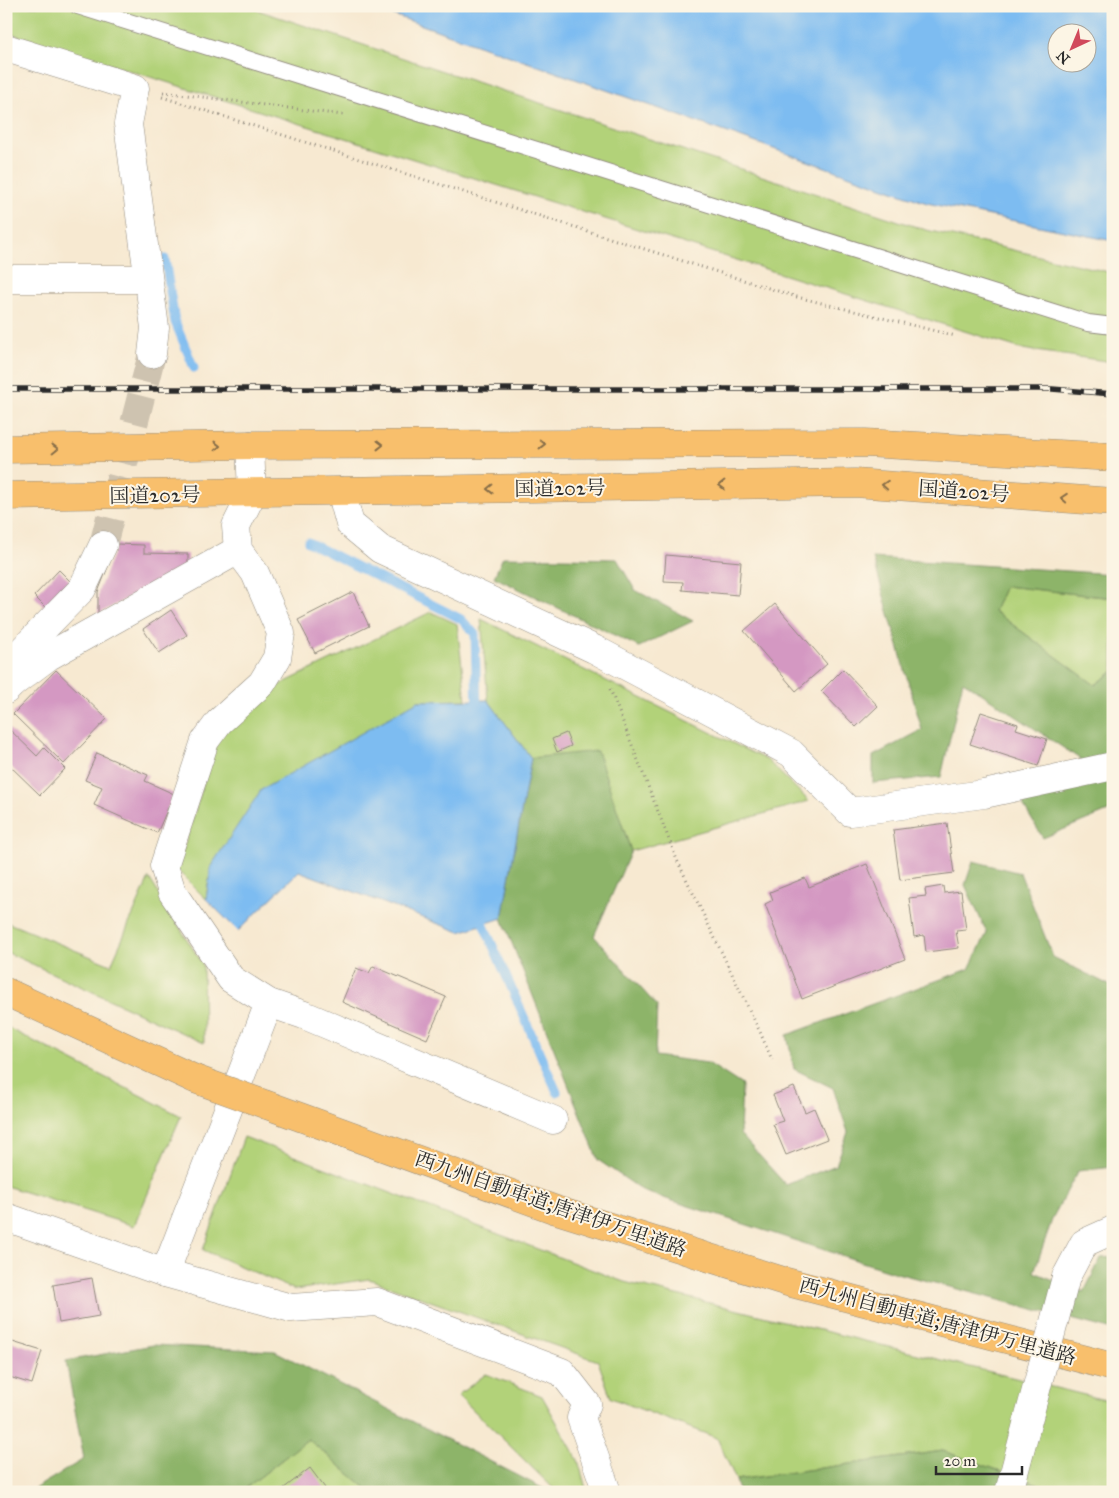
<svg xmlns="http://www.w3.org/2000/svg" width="1119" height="1498" font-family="'IM FELL Great Primer','Noto Serif JP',serif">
<rect width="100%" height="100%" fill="#fcf5e5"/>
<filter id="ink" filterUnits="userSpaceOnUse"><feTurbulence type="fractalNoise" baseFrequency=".02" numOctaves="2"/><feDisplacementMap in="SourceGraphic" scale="10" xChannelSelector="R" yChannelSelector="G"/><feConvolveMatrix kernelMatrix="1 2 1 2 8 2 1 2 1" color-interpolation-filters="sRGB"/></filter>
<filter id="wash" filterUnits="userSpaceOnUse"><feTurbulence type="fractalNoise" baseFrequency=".0096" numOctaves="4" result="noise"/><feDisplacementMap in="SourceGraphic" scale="20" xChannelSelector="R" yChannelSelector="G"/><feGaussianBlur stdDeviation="1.12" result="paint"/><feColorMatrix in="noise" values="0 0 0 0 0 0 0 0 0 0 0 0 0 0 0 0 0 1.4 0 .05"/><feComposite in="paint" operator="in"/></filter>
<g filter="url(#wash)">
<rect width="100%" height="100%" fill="#f7e9d1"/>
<g fill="#b2d279" stroke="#6e7e52">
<polygon points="6,6 245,6 926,230 1113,273 1113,362 1022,349 6,32"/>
<polygon points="1005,586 1113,598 1113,672 1095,685 994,611"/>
<polygon points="431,612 457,624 466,700 418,701 211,866 206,899 177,870 218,737 275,687"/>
<polygon points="481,619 767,760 809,801 631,851 597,752 531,758 488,700"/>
<polygon points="149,878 203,965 204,1043 6,952 6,922 111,965"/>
<polygon points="6,1027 181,1116 134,1226 6,1186"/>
<polygon points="244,1137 624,1282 1113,1402 1113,1489 1108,1492 1061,1492 943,1451 736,1480 717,1438 611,1398 598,1361 369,1279 295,1290 203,1250"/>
<polygon points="486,1374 542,1396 578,1460 587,1492 557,1492 458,1395"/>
<polygon points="308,1439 371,1492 241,1492"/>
</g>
<g fill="#8db469" stroke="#5c704a">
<polygon points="503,557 617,559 635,590 693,621 639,647 494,577"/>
<polygon points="873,558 1113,574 1113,598 1005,586 994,611 1095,685 1113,672 1113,809 1043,838 1023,805 1083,761 963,681 941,777 873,783 873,756 922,730"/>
<polygon points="597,751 631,851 594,936 657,1006 655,1056 708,1063 742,1085 740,1134 786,1185 836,1165 848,1132 833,1088 794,1069 787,1035 969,969 987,933 965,885 973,861 1020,873 1053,957 1113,987 1113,1167 1078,1171 1053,1217 1034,1272 1084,1292 1101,1258 1113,1257 1113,1330 893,1272 645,1192 598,1160 502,918 531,758"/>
<polygon points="153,1345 275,1351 550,1492 371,1492 308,1439 241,1492 29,1492 84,1459 66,1361"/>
<polygon points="943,1451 1061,1492 739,1492 736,1480"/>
</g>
<g fill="#7dbcf1" stroke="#54748e" fill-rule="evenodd">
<path d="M368,6H1113V241L927,203ZM1056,32H1086V62H1056Z"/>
<polygon points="488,700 531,758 502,918 460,932 299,871 238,931 206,899 211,866 261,790 418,701"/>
</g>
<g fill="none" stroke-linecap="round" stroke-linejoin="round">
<g stroke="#7dbcf1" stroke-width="9">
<polyline points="165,259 175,322 194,368"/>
<polyline points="308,542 461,619 475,634 477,712"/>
<polyline points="482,912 482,921 557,1092"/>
</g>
</g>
<g id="blocks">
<g fill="#d498c2">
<polygon points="117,544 144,545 144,553 188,554 188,565 98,614 98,592"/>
<polygon points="666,555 741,562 738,595 682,590 683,582 664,581"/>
<polygon points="59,570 70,581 45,607 34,596"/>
<polygon points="353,592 369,626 315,653 298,620"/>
<polygon points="775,604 827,664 796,691 744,631"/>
<polygon points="171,610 187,635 159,653 143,629"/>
<polygon points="843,669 878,706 856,727 821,691"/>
<polygon points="56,670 107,719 64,764 13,714"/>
<polygon points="981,712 1018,724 1016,729 1047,739 1038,766 970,744"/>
<polygon points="6,726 37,756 44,748 65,769 40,795 6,762"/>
<polygon points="566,733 571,746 557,752 552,739"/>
<polygon points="97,753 148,775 145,781 174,794 157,833 94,805 102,787 85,780"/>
<polygon points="947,823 954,873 900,880 893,830"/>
<polygon points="867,864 905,959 802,999 765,904 773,900 770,892 805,878 809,887"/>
<polygon points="943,886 944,893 961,891 966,930 956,931 959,948 926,952 924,935 914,937 909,898 926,896 925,889"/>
<polygon points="373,966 446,997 427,1039 342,1002 356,968 369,973"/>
<polygon points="794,1087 805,1112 814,1108 827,1139 786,1155 773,1124 783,1121 773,1095"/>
<polygon points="92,1278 99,1316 59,1323 53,1285"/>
<polygon points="6,1340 42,1351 32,1384 6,1376"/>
<polygon points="310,1468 325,1488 320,1492 279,1492"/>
</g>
</g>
</g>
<g filter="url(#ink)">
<use href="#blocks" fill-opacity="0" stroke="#918a7e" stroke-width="1"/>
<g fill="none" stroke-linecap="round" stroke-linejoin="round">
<polyline stroke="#cec3b0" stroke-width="28" stroke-dasharray="28 14" stroke-linecap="butt" points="103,545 152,354"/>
<defs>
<polyline id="service" points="78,6 1088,323 1113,326"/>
<g id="minor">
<polyline points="6,48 135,88 128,124 155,328 152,354"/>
<polyline points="6,279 148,279"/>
<polyline points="250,445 252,494 236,526 238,550 255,573 281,633 277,658 262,683 219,722 205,741 164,866 172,892 231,979 269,1003 304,1015 553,1120"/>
<polyline points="341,491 350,524 380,549 594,649 791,753 850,812 984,794 1113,766"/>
<polyline points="13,683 9,664 82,589 103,545"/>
<polyline points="6,690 13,683 49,656 238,550"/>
<polyline points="6,1217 165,1273 291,1308 377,1302 562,1372 587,1404 581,1418 607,1492"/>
<polyline points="165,1273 269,1003"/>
<polyline points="1066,1277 1084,1243 1113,1230"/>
</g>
<g id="trunk">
<polyline points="6,449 250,445 865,443 1113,457"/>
<polyline points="6,496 855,483 1113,502"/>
</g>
<g id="motorway">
<polyline points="6,992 195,1079"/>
<polyline points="267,1105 556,1210 787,1282 1113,1367"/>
</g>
</defs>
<use href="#service" stroke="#918a7e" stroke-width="18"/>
<use href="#minor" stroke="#918a7e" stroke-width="29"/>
<use href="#trunk" stroke="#918a7e" stroke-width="29"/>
<use href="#motorway" stroke="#918a7e" stroke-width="29"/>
<g stroke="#918a7e" stroke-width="3" stroke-dasharray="1 4" stroke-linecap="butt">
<polyline points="163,92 343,115"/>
<polyline points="162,97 797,297 956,336"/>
<polyline points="610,689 677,860 760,1032 772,1060"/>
</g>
<use href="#service" stroke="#fff" stroke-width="16"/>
<use href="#minor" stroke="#fff" stroke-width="28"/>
<use href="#trunk" stroke="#f8bf6c" stroke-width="28"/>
<use href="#motorway" stroke="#f8bf6c" stroke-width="28"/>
<defs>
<polyline id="rail" points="6,389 1052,389 1113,394"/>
</defs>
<use href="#rail" stroke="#2b2b2b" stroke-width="5.5"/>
<use href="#rail" stroke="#fcf5e5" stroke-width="4" stroke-dasharray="11" stroke-linecap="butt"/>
<defs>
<polyline id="minor-bridge" points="1009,1492 1066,1277"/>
<polyline id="motorway-bridge" points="195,1079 267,1105"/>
</defs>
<use href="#minor-bridge" stroke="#918a7e" stroke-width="29" stroke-linecap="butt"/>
<use href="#motorway-bridge" stroke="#918a7e" stroke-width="29" stroke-linecap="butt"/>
<use href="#minor-bridge" stroke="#fff" stroke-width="28"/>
<use href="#motorway-bridge" stroke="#f8bf6c" stroke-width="28"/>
</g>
<defs><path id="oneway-chevron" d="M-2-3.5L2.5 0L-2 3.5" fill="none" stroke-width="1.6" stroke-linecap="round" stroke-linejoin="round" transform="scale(1.25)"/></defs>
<g stroke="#876e48">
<use href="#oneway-chevron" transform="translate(542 444)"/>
<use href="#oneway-chevron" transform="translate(380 445)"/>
<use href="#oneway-chevron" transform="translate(217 446) rotate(-1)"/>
<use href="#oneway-chevron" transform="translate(55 449) rotate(-1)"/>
<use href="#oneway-chevron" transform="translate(722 485) rotate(179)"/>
<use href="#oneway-chevron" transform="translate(885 485) rotate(-176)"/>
<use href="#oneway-chevron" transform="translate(490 489) rotate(179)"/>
<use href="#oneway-chevron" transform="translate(1064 498) rotate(-176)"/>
</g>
</g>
<g text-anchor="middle" stroke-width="4" stroke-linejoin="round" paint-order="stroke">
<g font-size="20" fill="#2b2b2b" stroke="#fcf5e5">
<text transform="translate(560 488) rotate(-1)" y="7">国道202号</text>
<text transform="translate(964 491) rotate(4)" y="7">国道202号</text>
<text transform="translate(155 495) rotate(-1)" y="7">国道202号</text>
<text transform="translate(551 1204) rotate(19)" y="7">西九州自動車道;唐津伊万里道路</text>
<text transform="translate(938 1321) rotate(15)" y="7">西九州自動車道;唐津伊万里道路</text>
</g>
</g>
<rect width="1119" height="1498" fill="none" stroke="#fcf5e5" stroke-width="25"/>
<g transform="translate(1072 48) rotate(224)"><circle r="24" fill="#fcf5e5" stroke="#a8a49b"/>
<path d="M0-4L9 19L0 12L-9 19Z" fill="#d1495b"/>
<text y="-8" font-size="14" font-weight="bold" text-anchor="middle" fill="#2b2b2b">N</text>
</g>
<path d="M936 1466v8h86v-8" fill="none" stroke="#2b2b2b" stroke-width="2.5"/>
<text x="944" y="1466" font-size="15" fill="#2b2b2b" stroke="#fcf5e5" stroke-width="4" paint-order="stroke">20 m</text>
</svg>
